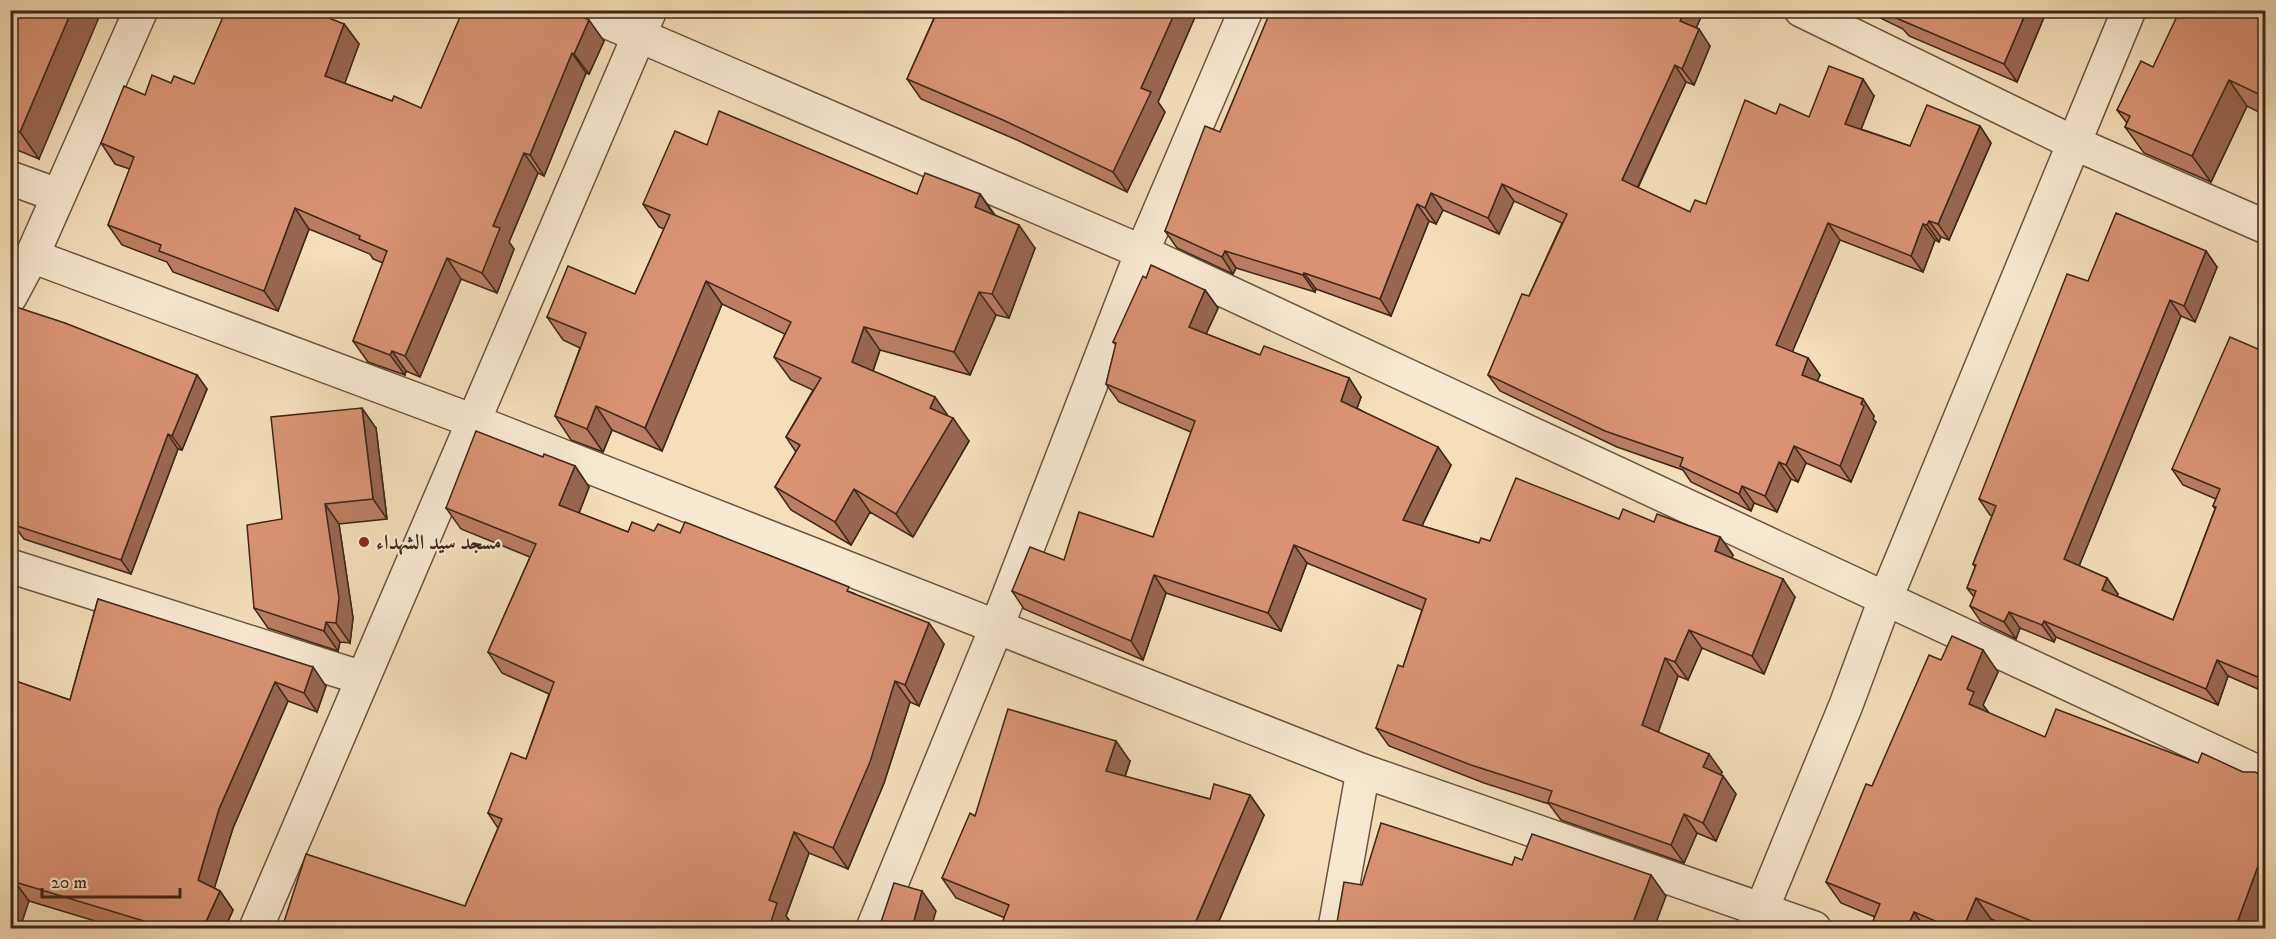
<svg xmlns="http://www.w3.org/2000/svg" width="2276" height="939" font-family="'IM FELL DW Pica',Amiri,serif">
<rect width="100%" height="100%" fill="#f4dfb9"/>
<filter id="stains"><feTurbulence type="fractalNoise" baseFrequency=".00333" numOctaves="4"/><feColorMatrix values="0 0 0 0 .2 0 0 0 0 .09 0 0 0 0 .02 0 0 0 .5 -.17"/></filter>
<radialGradient id="worn" r=".72"><stop offset=".6" stop-color="#630" stop-opacity="0"/><stop offset="1" stop-color="#630" stop-opacity=".3"/></radialGradient>
<g fill="none" stroke-linecap="round" stroke-linejoin="round">
<defs>
<g id="minor">
<polyline points="580,10 1142,252 2266,776"/>
<polyline points="1801,10 2074,143 2266,227"/>
<polyline points="10,178 57,195"/>
<polyline points="32,256 473,421 1363,771 1814,928"/>
<polyline points="10,297 32,256 141,10"/>
<polyline points="10,566 362,678"/>
<polyline points="256,928 650,10"/>
<polyline points="873,928 997,626 1142,252 1246,10"/>
<polyline points="1335,928 1363,771"/>
<polyline points="1754,928 1846,705 1885,600 2129,10"/>
</g>
</defs>
<use href="#minor" stroke="#6b5441" stroke-width="36"/>
<use href="#minor" stroke="#f8ead2" stroke-width="33"/>
</g>
<g fill="#bb7e63" stroke="#3d2619" stroke-width="1.5">
<polygon points="10,10 39,159 10,147"/>
<polygon points="918,10 1198,10 1158,102 1165,112 1127,192 1017,140 921,99 907,79 934,18"/>
<polygon points="1268,10 1704,10 1696,28 1710,46 1694,85 1686,82 1638,188 1690,212 1706,204 1776,114 1809,117 1874,96 1861,129 1910,146 1980,126 1991,143 1949,240 1941,237 1939,242 1935,240 1923,272 1840,240 1792,352 1808,358 1820,375 1817,381 1863,399 1874,416 1873,419 1876,422 1851,482 1806,463 1798,482 1791,479 1777,512 1754,503 1751,511 1691,482 1683,470 1617,447 1500,391 1488,375 1529,296 1562,223 1514,201 1499,234 1443,210 1436,224 1429,221 1391,316 1316,289 1315,292 1236,268 1233,274 1177,248 1165,231 1220,132 1270,13"/>
<polygon points="1867,10 2047,10 2017,82 1909,36 1903,29 1868,12"/>
<polygon points="2265,10 2265,115 2247,106 2211,182 2144,153 2125,127 2127,123 2117,110 2153,67"/>
<polygon points="344,24 359,44 344,83 392,101 421,108 604,41 589,74 586,73 544,176 538,173 509,242 514,249 497,293 461,279 420,377 406,371 405,375 368,362 353,341 383,263 373,259 370,254 309,229 278,311 173,272 167,262 122,245 108,225 130,169 115,164 101,143 145,95 171,83 194,84"/>
<polygon points="707,145 917,194 980,194 995,215 1035,248 1009,318 996,315 970,375 880,350 873,371 948,416 969,441 913,537 870,512 851,545 791,510 775,487 796,452 786,437 813,390 791,380 774,357 785,334 722,304 662,451 612,430 603,452 571,440 555,416 580,348 563,340 547,317 635,294 664,229 659,227 643,204"/>
<polygon points="2206,251 2217,267 2195,322 2181,316 2079,566 2107,578 2118,594 2117,596 2173,620 2215,509 2213,506 2216,499 2183,485 2172,469 2265,352 2265,692 2228,676 2218,705 2056,637 2054,642 2020,628 2016,639 1981,622 1970,606 1974,597 1967,588 1975,567 1973,564 1992,516 1990,515 1979,499 2088,281"/>
<polygon points="1146,278 1205,290 1218,308 1206,334 1260,355 1349,378 1361,397 1357,408 1451,465 1422,526 1479,543 1619,519 1654,522 1720,537 1733,555 1732,558 1795,597 1764,674 1702,648 1688,680 1678,676 1658,732 1722,772 1721,775 1723,776 1736,794 1716,841 1697,833 1684,863 1561,820 1549,804 1484,783 1389,746 1376,728 1403,667 1422,610 1307,563 1281,631 1166,593 1143,660 1024,609 1012,591 1064,560 1153,537 1191,432 1119,402 1106,384 1116,345 1113,342"/>
<polygon points="10,305 197,375 207,389 182,450 178,449 131,574 24,539 16,528 10,526"/>
<polygon points="376,428 387,519 339,524 353,618 350,643 340,642 338,651 268,628 254,608 282,519"/>
<polygon points="543,457 575,466 589,487 579,513 628,532 654,531 680,533 853,593 944,644 919,706 910,702 884,783 848,869 809,853 786,916 792,924 465,906 498,828 488,813 526,759 549,694 502,673 488,652 530,557 461,529 446,508"/>
<polygon points="98,599 326,686 317,712 288,701 233,828 214,888 220,891 233,910 225,928 118,928 29,901 10,928 10,679 70,700"/>
<polygon points="1941,660 1998,672 1983,705 1989,713 2258,928 2012,928 1991,919 1987,928 1870,928 1875,917 1841,903 1826,882 1872,786"/>
<polygon points="1130,761 1125,777 1210,799 1250,795 1264,815 1216,928 1000,928 1005,918 956,898 942,878 975,816"/>
</g>
<g fill="#986750" stroke="#3d2619" stroke-width="1.5">
<polygon points="72,10 102,10 39,159 20,132"/>
<polygon points="1176,10 1198,10 1158,102 1165,112 1127,192 1113,172 1141,88"/>
<polygon points="1685,10 1704,10 1692,38 1680,21"/>
<polygon points="2027,10 2047,10 2017,82 2004,64"/>
<polygon points="589,20 604,41 589,74 574,54"/>
<polygon points="344,24 359,44 340,97 325,76"/>
<polygon points="1699,29 1710,46 1694,85 1682,69"/>
<polygon points="572,53 586,73 544,176 530,155"/>
<polygon points="1675,65 1686,82 1633,197 1622,180"/>
<polygon points="1863,79 1874,96 1857,140 1845,124"/>
<polygon points="2229,80 2247,106 2211,182 2192,156"/>
<polygon points="1980,126 1991,143 1949,240 1938,224"/>
<polygon points="524,153 538,173 509,242 514,249 497,293 482,273 493,226"/>
<polygon points="1502,184 1514,201 1499,234 1488,218"/>
<polygon points="1431,193 1443,210 1436,224 1425,208"/>
<polygon points="980,194 996,218 975,207"/>
<polygon points="1417,204 1429,221 1391,316 1380,299"/>
<polygon points="295,208 309,229 278,311 264,291"/>
<polygon points="1929,221 1941,237 1939,242 1927,225"/>
<polygon points="1828,223 1840,240 1788,362 1776,345"/>
<polygon points="1923,224 1935,240 1923,272 1911,256"/>
<polygon points="1019,225 1035,248 1009,318 992,294"/>
<polygon points="1225,251 1236,268 1233,274 1222,257"/>
<polygon points="2206,251 2217,267 2195,322 2184,306"/>
<polygon points="447,258 461,279 420,377 405,356"/>
<polygon points="1304,273 1316,289 1315,292 1303,275"/>
<polygon points="706,281 722,304 662,451 645,428"/>
<polygon points="1205,290 1218,308 1201,345 1189,327"/>
<polygon points="979,292 996,315 970,375 954,352"/>
<polygon points="2170,300 2181,316 2075,576 2064,559"/>
<polygon points="864,327 880,350 868,385 852,362"/>
<polygon points="392,351 406,371 405,375 390,355"/>
<polygon points="1808,358 1820,375 1813,392 1802,375"/>
<polygon points="197,375 207,389 182,450 172,436"/>
<polygon points="1349,378 1361,397 1353,419 1341,401"/>
<polygon points="935,397 951,420 953,418 969,441 913,537 896,514 930,408"/>
<polygon points="1863,399 1874,416 1873,419 1876,422 1851,482 1840,466"/>
<polygon points="596,406 612,430 603,452 587,429"/>
<polygon points="362,408 376,428 387,519 373,499"/>
<polygon points="168,434 178,449 131,574 121,560"/>
<polygon points="1794,446 1806,463 1798,482 1786,465"/>
<polygon points="1438,447 1451,465 1416,538 1403,520"/>
<polygon points="1779,462 1791,479 1777,512 1765,496"/>
<polygon points="575,466 589,487 574,526 559,505"/>
<polygon points="1742,486 1754,503 1751,511 1739,494"/>
<polygon points="854,489 870,512 851,545 835,522"/>
<polygon points="325,504 339,524 353,618 350,643 336,623"/>
<polygon points="1720,537 1733,555 1727,569 1715,551"/>
<polygon points="1294,545 1307,563 1281,631 1268,613"/>
<polygon points="1154,575 1166,593 1143,660 1131,641"/>
<polygon points="2107,578 2118,594 2113,606 2102,590"/>
<polygon points="1783,579 1795,597 1764,674 1752,656"/>
<polygon points="2009,612 2020,628 2016,639 2004,622"/>
<polygon points="2044,621 2056,637 2054,642 2042,625"/>
<polygon points="326,622 340,642 338,651 324,631"/>
<polygon points="929,623 944,644 919,706 905,685"/>
<polygon points="1689,630 1702,648 1688,680 1675,662"/>
<polygon points="1983,650 1998,672 1983,705 1989,713 1969,704 1967,689"/>
<polygon points="1665,658 1678,676 1654,744 1642,725"/>
<polygon points="2217,660 2228,676 2218,705 2206,689"/>
<polygon points="313,667 326,686 317,712 304,693"/>
<polygon points="895,681 910,702 884,783 848,869 833,848"/>
<polygon points="275,682 288,701 233,828 211,899 198,880 219,809"/>
<polygon points="1116,741 1130,761 1120,791 1106,771"/>
<polygon points="1709,754 1722,772 1716,785 1703,767"/>
<polygon points="1723,776 1736,794 1716,841 1703,823"/>
<polygon points="1250,795 1264,815 1216,928 1193,928"/>
<polygon points="1684,814 1697,833 1684,863 1671,845"/>
<polygon points="794,832 809,853 786,916 792,924 790,928 769,928 769,900"/>
<polygon points="2265,847 2265,908 2258,928 2241,928 2237,923"/>
<polygon points="1651,875 1666,896 1654,928 1631,928"/>
<polygon points="15,882 29,901 20,928 10,928 10,897"/>
<polygon points="220,891 233,910 225,928 203,928"/>
<polygon points="922,891 936,911 931,928 912,928"/>
<polygon points="1976,898 1991,919 1987,928 1963,928"/>
<polygon points="1914,912 1925,928 1907,928"/>
</g>
<g fill="#d99373" stroke="#3d2619" stroke-width="1.5">
<polygon points="10,10 72,10 20,132 10,128"/>
<polygon points="226,10 309,10 344,24 325,76 392,101 394,96 421,108 463,10 570,10 589,20 574,54 572,53 530,155 524,153 493,226 500,228 482,273 447,258 405,356 392,351 390,355 353,341 387,251 359,239 360,236 295,208 264,291 159,251 161,245 108,225 134,157 101,143 124,86 145,95 152,75 171,83 174,76 194,84"/>
<polygon points="938,10 1176,10 1141,88 1151,92 1113,172 1003,120 907,79"/>
<polygon points="1271,10 1685,10 1680,21 1699,29 1682,69 1675,65 1622,180 1690,212 1695,200 1706,204 1745,100 1776,114 1780,104 1809,117 1829,66 1863,79 1845,124 1910,146 1927,105 1980,126 1938,224 1929,221 1927,225 1923,224 1911,256 1828,223 1776,345 1808,358 1802,375 1863,399 1861,404 1864,406 1840,466 1794,446 1786,465 1779,462 1765,496 1742,486 1739,494 1680,466 1683,458 1605,431 1488,375 1522,294 1529,296 1567,214 1502,184 1488,218 1431,193 1425,208 1417,204 1380,299 1304,273 1303,275 1225,251 1222,257 1165,231 1205,126 1220,132"/>
<polygon points="1891,10 2027,10 2004,64 1896,18 1898,14"/>
<polygon points="2180,10 2265,10 2265,97 2229,80 2192,156 2125,127 2130,116 2117,110 2141,61 2153,67"/>
<polygon points="719,111 917,194 925,173 980,194 975,207 1019,225 992,294 979,292 954,352 864,327 852,362 935,397 930,408 953,418 896,514 854,489 835,522 775,487 800,445 786,437 821,378 774,357 791,322 706,281 645,428 596,406 587,429 555,416 586,333 547,317 568,266 635,294 670,215 643,204 675,131 707,145"/>
<polygon points="2116,213 2206,251 2184,306 2170,300 2064,559 2107,578 2102,590 2173,620 2216,507 2213,506 2220,489 2172,469 2230,337 2265,352 2265,680 2217,660 2206,689 2044,621 2042,625 2009,612 2004,622 1970,606 1976,591 1967,588 1976,565 1973,564 1996,506 1979,499 2067,274 2088,281"/>
<polygon points="1151,265 1205,290 1189,327 1260,355 1264,346 1349,378 1341,401 1438,447 1403,520 1479,543 1481,538 1490,541 1516,478 1619,519 1623,509 1654,522 1657,514 1720,537 1715,551 1783,579 1752,656 1689,630 1675,662 1665,658 1642,725 1709,754 1703,767 1723,776 1703,823 1684,814 1671,845 1548,802 1552,791 1471,765 1376,728 1398,665 1403,667 1426,599 1294,545 1268,613 1154,575 1131,641 1012,591 1030,547 1064,560 1079,512 1153,537 1195,421 1106,384 1116,343 1113,342 1143,276 1146,278"/>
<polygon points="10,305 65,323 197,375 172,436 168,434 121,560 14,525 17,518 10,515"/>
<polygon points="362,408 373,499 325,504 339,598 336,623 326,622 324,631 254,608 247,525 282,519 271,417"/>
<polygon points="476,431 543,457 544,454 575,466 559,505 628,532 632,522 654,531 658,524 680,533 685,522 809,571 849,587 847,591 929,623 905,685 895,681 870,762 833,848 794,832 769,900 777,903 769,928 282,928 306,854 465,906 502,819 488,813 511,753 526,759 554,682 488,652 536,544 446,508"/>
<polygon points="98,599 313,667 304,693 275,682 219,809 198,880 220,891 203,928 167,928 15,882 10,897 10,679 70,700"/>
<polygon points="1952,636 1983,650 1967,689 1974,692 1969,704 2045,737 2056,709 2198,763 2202,753 2243,772 2255,772 2265,777 2265,847 2237,923 2243,925 2241,928 2048,928 1976,898 1963,928 1952,928 1914,912 1907,928 1870,928 1880,904 1826,882 1866,784 1872,786 1929,655 1941,660"/>
<polygon points="1008,709 1116,741 1106,771 1210,799 1214,784 1250,795 1193,928 1000,928 1009,905 942,878 970,813 975,816"/>
<polygon points="1381,823 1512,865 1515,857 1522,860 1532,834 1651,875 1631,928 1336,928 1344,882 1362,885"/>
<polygon points="894,883 922,891 912,928 879,928"/>
</g>
<circle fill="#8f2418" stroke="#f8ead2" stroke-width="2" cx="364" cy="542" r="6"/>
<g text-anchor="middle" stroke-width="4.5" stroke-linejoin="round" paint-order="stroke">
<g font-size="21" font-weight="bold" fill="#3d2619" stroke="#f8ead2" text-anchor="start">
<text x="376" y="549">مسجد سيد الشهداء</text>
</g>
</g>
<rect width="2276" height="939" fill="none" stroke="#f4dfb9" stroke-width="36"/>
<rect x="12" y="12" width="2252" height="915" fill="none" stroke="#3d2619" stroke-width="3"/>
<rect x="18" y="18" width="2240" height="903" fill="none" stroke="#3d2619" stroke-width="1.5"/>
<path d="M42 888v9h138v-9" fill="none" stroke="#3d2619" stroke-width="3"/>
<text x="51" y="888" font-size="18" fill="#3d2619" stroke="#f8ead2" stroke-width="4.5" paint-order="stroke">20 m</text>
<rect width="100%" height="100%" filter="url(#stains)"/>
<rect width="100%" height="100%" fill="url(#worn)"/>
</svg>
